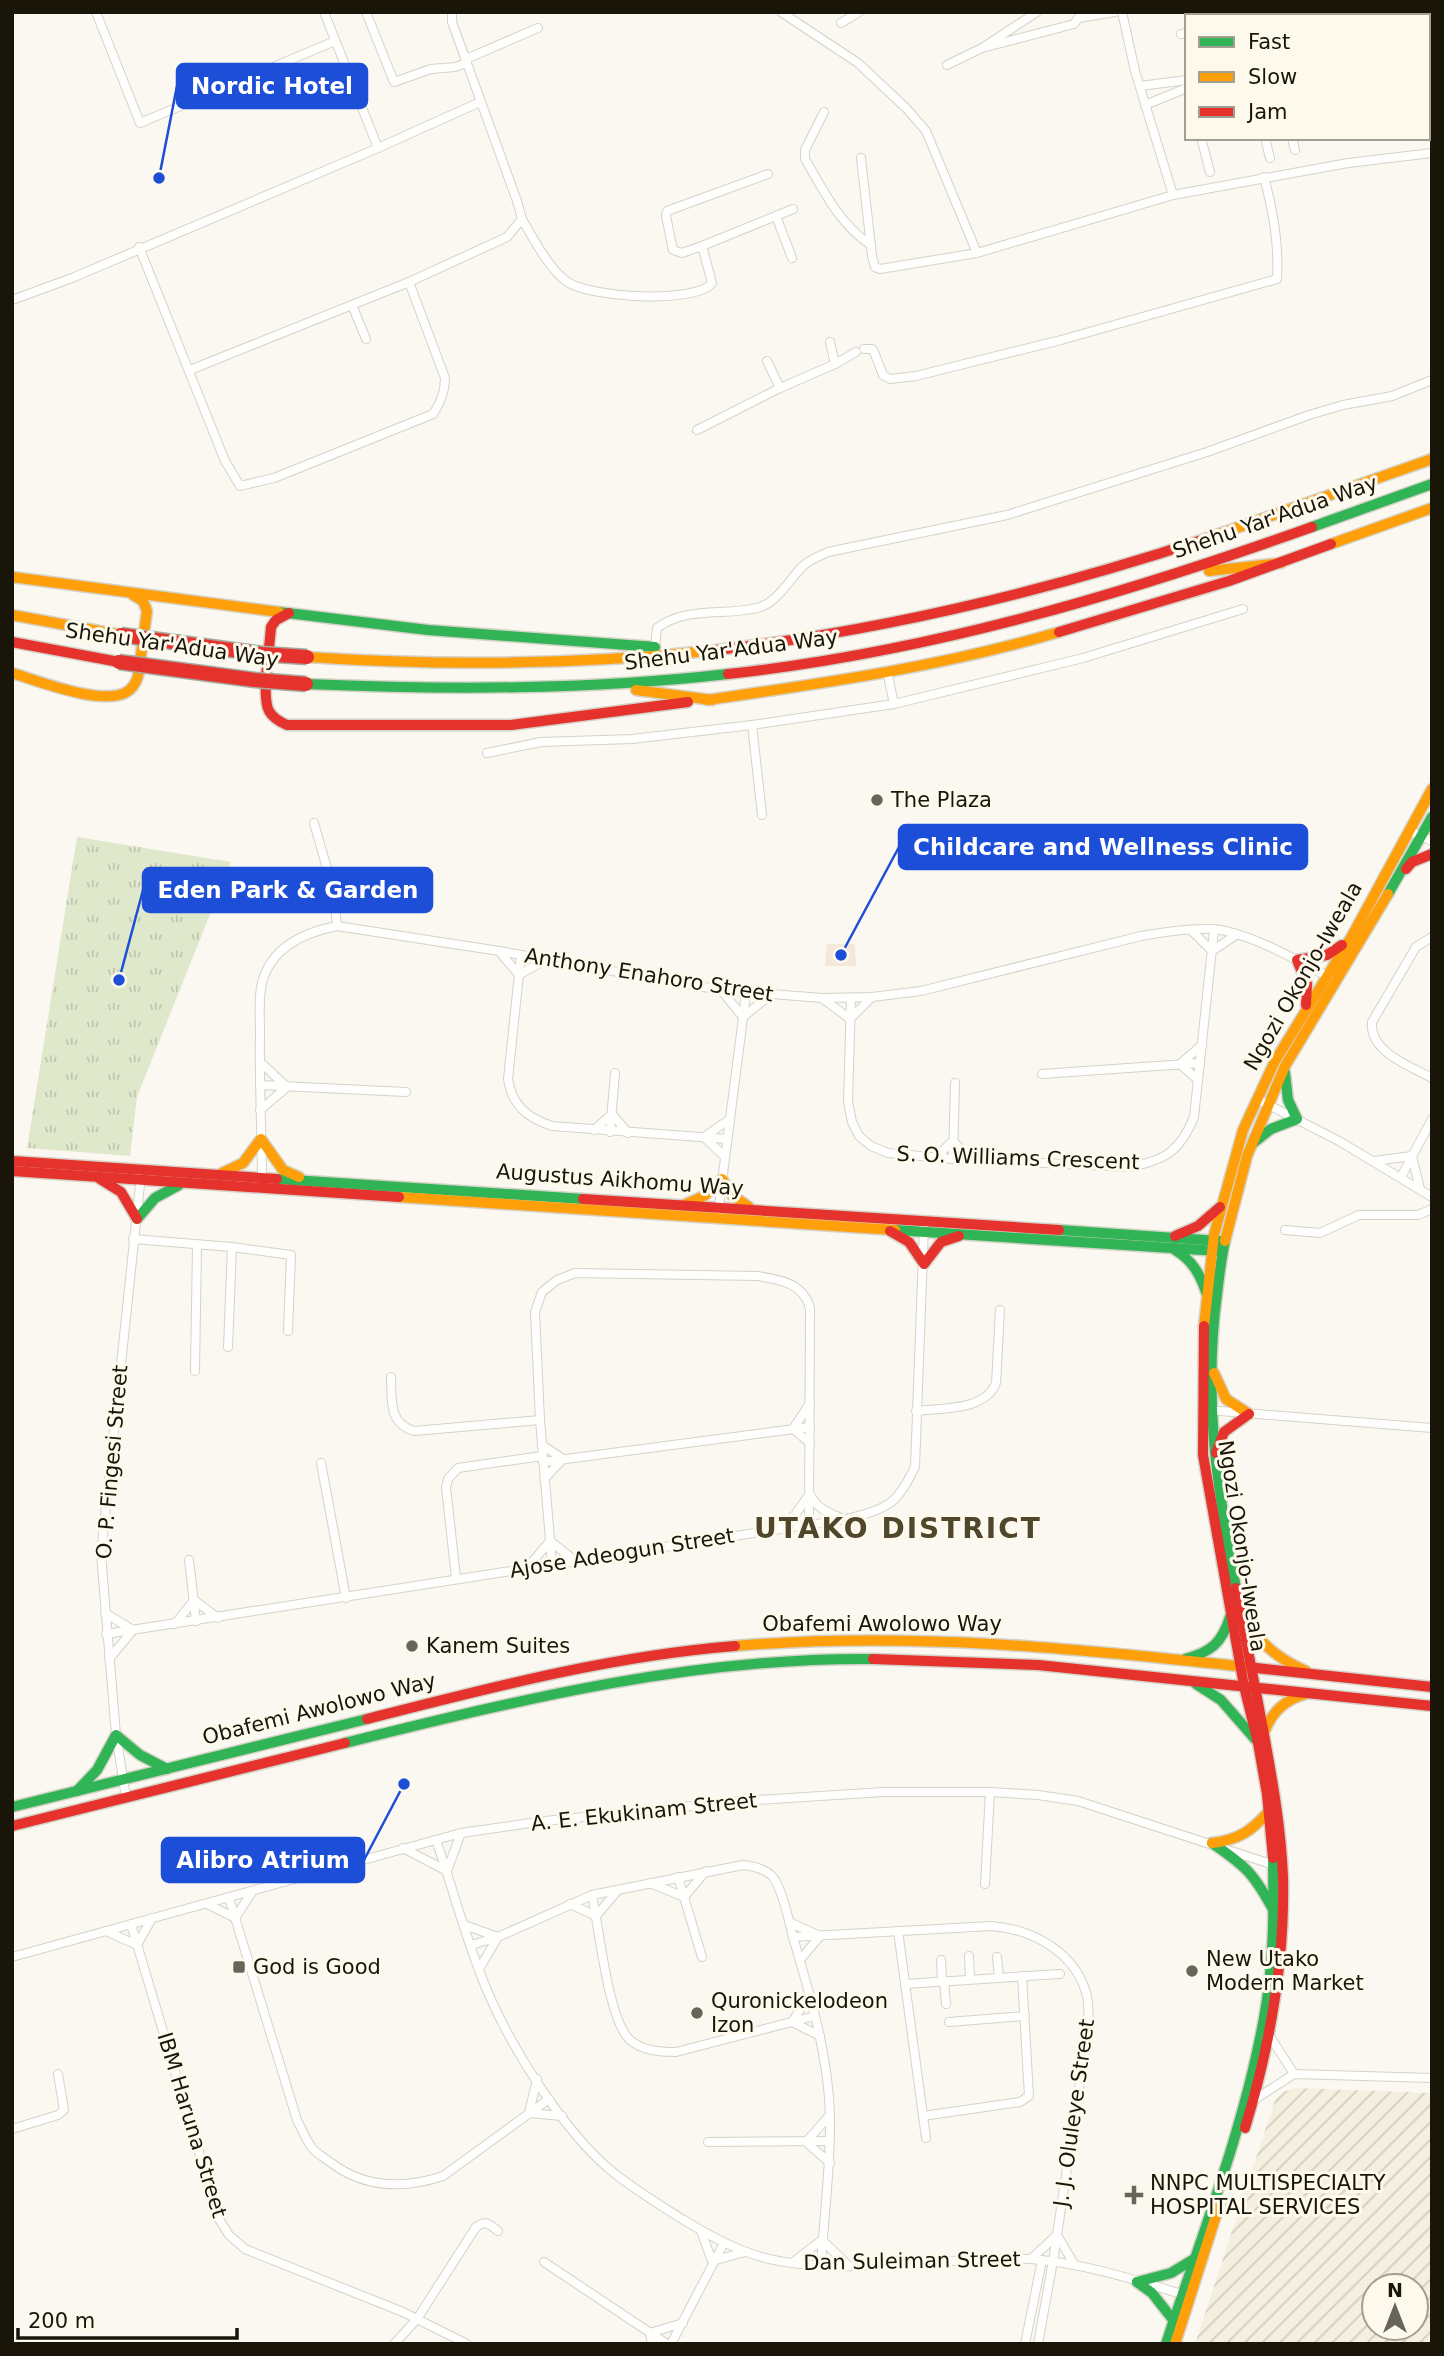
<svg xmlns="http://www.w3.org/2000/svg" width="1444" height="2356" font-family="'DejaVu Sans',sans-serif">
<defs>
<pattern id="industrial-furrows" width="10" height="10" patternUnits="userSpaceOnUse" patternTransform="scale(1.75)"><rect width="10" height="10" fill="#f5efdf"/><path d="M-1 1l2-2M0 10L10 0M9 11l2-2" fill="none" stroke="#d1ccbe"/></pattern>
<pattern id="park-tufts" width="24" height="20" patternUnits="userSpaceOnUse" patternTransform="scale(1.75)"><rect width="24" height="20" fill="#e0e8cc"/><path d="M3 7l-1-3M5 7V3M7 7l1-3M15 17l-1-3M17 17v-4M19 17l1-3" fill="none" stroke="#c0c6ae"/></pattern>
</defs>
<rect width="100%" height="100%" fill="#faf8f0"/>
<path fill="url(#industrial-furrows)" fill-rule="evenodd" d="M1295,2088L1432,2093V2344H1195L1275,2100L1283,2092ZM1374,2286H1416V2328H1374Z"/>
<polygon fill="#f2e9db" points="827,944 855,944 856,966 825,966"/>
<polygon fill="url(#park-tufts)" points="77,837 231,862 137,1097 130,1156 27,1148"/>
<g fill="none" stroke-linecap="round" stroke-linejoin="round">
<defs>
<g id="street">
<polyline points="96,12 140,123 335,41"/>
<polyline points="324,12 378,148"/>
<polyline points="366,12 394,82 431,69 455,67 467,63"/>
<polyline points="781,12 858,63 906,108 926,131 977,253"/>
<polyline points="1122,12 1135,71 1173,195"/>
<polyline points="1210,12 1211,16"/>
<polyline points="1316,12 1317,16"/>
<polyline points="1261,16 1275,12"/>
<polyline points="841,23 859,12"/>
<polyline points="1181,34 1187,33"/>
<polyline points="982,48 1074,24 1078,18 1115,12"/>
<polyline points="466,59 538,28"/>
<polyline points="947,65 982,48 1037,12"/>
<polyline points="1140,86 1187,80"/>
<polyline points="1145,105 1187,88"/>
<path d="M824,112L805,150V159C824,191 839,224 871,245"/>
<polyline points="1201,138 1210,172"/>
<polyline points="1265,138 1270,158"/>
<polyline points="1292,138 1295,150"/>
<polyline points="861,158 872,256 875,267 880,269 977,253 1173,195 1348,163 1432,153"/>
<polyline points="776,216 792,258"/>
<path d="M522,219C533,238 548,267 566,281C588,298 696,304 712,283L702,246L793,209"/>
<polyline points="702,246 682,253 673,250 666,216 667,211 768,174"/>
<path d="M139,247L225,461L240,486L274,478L433,414C441,402 445,392 445,378L409,282"/>
<polyline points="12,300 72,278 378,148 480,102"/>
<polyline points="352,305 366,339"/>
<polyline points="830,342 835,364"/>
<path d="M864,349H872L874,352L883,375L890,379L916,376L1061,340L1277,279C1279,243 1273,211 1264,177"/>
<polyline points="767,361 780,388 835,364 856,352"/>
<polyline points="190,370 409,282 507,237 522,219 517,201 452,22 452,12"/>
<polyline points="697,430 780,388"/>
<path d="M655,647L657,628C686,606 723,616 757,608C778,603 789,579 804,565C811,559 820,556 828,552L1007,515L1207,452L1309,415L1343,405L1392,396L1432,380"/>
<polyline points="887,671 894,704"/>
<polyline points="752,725 762,815"/>
<polyline points="487,753 541,742 632,739 752,725 894,704 1083,658 1243,609"/>
<polyline points="314,823 334,893 337,926"/>
<polyline points="1410,831 1432,841"/>
<polyline points="1191,930 1212,951 1236,935"/>
<path d="M1432,937L1416,947L1372,1022C1369,1052 1410,1066 1432,1078"/>
<polyline points="499,951 519,975 545,960"/>
<path d="M521,955L508,1079C512,1105 527,1118 552,1126L727,1139"/>
<polyline points="721,990 743,1017 770,995"/>
<polyline points="822,998 850,1019 872,997"/>
<path d="M851,998L848,1102L852,1122L859,1136L871,1146L888,1153L953,1159L1130,1167C1166,1160 1180,1151 1194,1117L1214,930"/>
<polyline points="260,1062 287,1087 260,1110"/>
<polyline points="1042,1074 1200,1063"/>
<polyline points="1198,1080 1180,1064 1202,1045"/>
<polyline points="260,1085 406,1092"/>
<polyline points="1257,1099 1339,1141 1432,1197"/>
<polyline points="594,1130 612,1114 628,1133"/>
<polyline points="610,1132 615,1073"/>
<polyline points="725,1157 704,1137 730,1119"/>
<polyline points="936,1157 953,1141 970,1159"/>
<polyline points="953,1159 955,1083"/>
<polyline points="1374,1161 1412,1156 1420,1189"/>
<polyline points="1401,1177 1432,1119"/>
<path d="M262,1183C262,1133 259,1083 260,1033C260,1016 258,995 263,979C274,945 306,932 337,926L499,951L721,990L822,998L872,997L921,991L1141,936C1164,932 1189,928 1213,929C1248,932 1299,961 1330,978"/>
<polyline points="718,1213 746,994"/>
<polyline points="1285,1230 1320,1233 1359,1215 1418,1215 1432,1209"/>
<polyline points="133,1239 232,1247 291,1255 288,1331"/>
<polyline points="228,1347 232,1247"/>
<polyline points="195,1371 197,1245"/>
<path d="M391,1377C392,1400 388,1423 414,1431L540,1420"/>
<polyline points="1208,1410 1432,1428"/>
<path d="M916,1411C942,1408 985,1411 996,1383L1000,1310"/>
<polyline points="810,1443 793,1429 810,1403"/>
<polyline points="542,1445 563,1459 544,1479"/>
<polyline points="543,1462 810,1427"/>
<polyline points="321,1463 346,1598"/>
<path d="M811,1496C818,1509 827,1512 841,1518"/>
<polyline points="779,1527 795,1515 808,1496"/>
<polyline points="189,1560 196,1621"/>
<path d="M552,1564L540,1420L535,1312L542,1292L557,1280L575,1273L758,1276C781,1280 803,1283 810,1308L809,1524"/>
<polyline points="528,1567 550,1541 574,1560"/>
<polyline points="456,1578 446,1487 448,1479 458,1468 542,1456"/>
<polyline points="105,1613 133,1630 109,1659"/>
<polyline points="175,1624 194,1600 218,1618"/>
<path d="M106,1634L774,1530C806,1524 864,1521 890,1503C901,1495 909,1479 915,1467L924,1227"/>
<polyline points="126,1797 116,1735 101,1554 141,1175"/>
<path d="M436,1840C454,1891 467,1945 489,1995C513,2050 562,2128 608,2168C630,2187 657,2203 682,2219C707,2234 733,2249 762,2257C785,2264 812,2265 836,2266C901,2268 966,2256 1031,2259C1083,2263 1135,2280 1185,2295"/>
<polyline points="403,1848 447,1871 461,1833"/>
<polyline points="678,1877 702,1957"/>
<polyline points="650,1883 684,1897 706,1871"/>
<polyline points="985,1884 990,1792"/>
<path d="M592,1895C599,1927 608,2020 630,2040C643,2051 660,2052 676,2052L815,2016"/>
<path d="M229,1898L297,2120C302,2129 306,2141 313,2149C317,2154 325,2158 330,2162C364,2188 404,2189 443,2176L549,2099"/>
<polyline points="207,1904 235,1918 252,1892"/>
<polyline points="570,1904 596,1916 618,1890"/>
<polyline points="789,1922 820,1936 800,1960"/>
<polyline points="131,1924 219,2219 229,2235 245,2249 403,2312 467,2344"/>
<polyline points="464,1925 498,1937 479,1969"/>
<polyline points="106,1931 137,1945 152,1918"/>
<polyline points="898,1931 926,2138"/>
<path d="M793,1937L991,1926C1032,1929 1076,1952 1087,1996C1089,2005 1088,2015 1089,2023L1053,2261L1038,2344"/>
<path d="M471,1945L498,1937L592,1895L743,1865C753,1866 764,1868 772,1876C782,1887 789,1921 793,1937C810,1995 828,2053 830,2115C831,2165 824,2215 821,2265"/>
<polyline points="969,1956 970,1979"/>
<polyline points="12,1957 461,1833 545,1821 741,1801 883,1792 990,1792 1038,1795 1078,1801 1277,1866"/>
<polyline points="997,1957 999,1978"/>
<polyline points="941,1960 942,1981"/>
<polyline points="944,1981 946,2004"/>
<polyline points="905,1984 1060,1974"/>
<polyline points="810,1995 792,2022 820,2036"/>
<polyline points="949,2022 1025,2016"/>
<polyline points="1269,2035 1294,2074"/>
<polyline points="537,2079 529,2113 562,2116"/>
<polyline points="1254,2100 1294,2074 1432,2078"/>
<polyline points="830,2115 806,2142 830,2163"/>
<polyline points="923,2116 1020,2102 1029,2096 1022,1976"/>
<polyline points="12,2129 58,2115 64,2110 58,2074"/>
<polyline points="708,2142 829,2141"/>
<polyline points="701,2231 712,2261 745,2252"/>
<polyline points="1031,2259 1057,2235 1074,2264"/>
<polyline points="544,2262 667,2344"/>
<polyline points="792,2263 822,2240 849,2266"/>
<path d="M394,2344L417,2319L476,2227C486,2220 489,2224 498,2231"/>
<polyline points="652,2344 650,2333 683,2323"/>
<polyline points="671,2344 724,2243"/>
<polyline points="1025,2344 1042,2260"/>
</g>
<g id="fast">
<polyline points="1312,527 1432,484"/>
<polyline points="279,612 428,630 655,647"/>
<path d="M306,684C447,690 587,690 728,674"/>
<polyline points="1388,894 1432,817"/>
<polyline points="1253,1143 1271,1129 1297,1119 1288,1100 1285,1073"/>
<polyline points="277,1179 583,1199"/>
<polyline points="137,1219 155,1198 179,1185"/>
<polyline points="895,1230 1218,1251"/>
<polyline points="1059,1230 1219,1241"/>
<path d="M1225,1241C1221,1259 1219,1277 1217,1294C1203,1398 1217,1487 1236,1588"/>
<path d="M1175,1250C1192,1260 1200,1274 1206,1292"/>
<path d="M1185,1659C1211,1652 1222,1643 1230,1617"/>
<polyline points="1196,1684 1221,1700 1255,1739"/>
<path d="M345,1743C519,1700 692,1657 873,1659"/>
<polyline points="77,1791 97,1770 116,1735 140,1755 167,1769"/>
<polyline points="12,1807 367,1719"/>
<path d="M1212,1843C1246,1866 1254,1874 1274,1911"/>
<polyline points="1137,2282 1171,2273 1194,2259"/>
<polyline points="1137,2282 1152,2293 1174,2321"/>
<path d="M1166,2344C1201,2237 1244,2129 1264,2018C1274,1965 1274,1911 1273,1858"/>
</g>
<g id="slow">
<polyline points="1205,539 1432,459"/>
<polyline points="1331,544 1432,508"/>
<polyline points="1209,571 1281,563"/>
<polyline points="12,577 279,612"/>
<polyline points="12,615 121,635"/>
<path d="M307,657C441,666 574,665 708,651"/>
<path d="M12,673C39,681 98,705 125,693C133,689 136,683 138,676L147,611L143,601L133,595"/>
<polyline points="636,690 712,700"/>
<path d="M707,700C825,683 945,666 1059,632"/>
<polyline points="222,1173 243,1163 261,1139 283,1170 299,1177"/>
<polyline points="399,1197 895,1230"/>
<polyline points="686,1204 704,1196 722,1179 732,1195 749,1207"/>
<polyline points="1225,1241 1247,1156 1285,1066 1388,894"/>
<polyline points="1204,1326 1214,1235 1243,1130 1275,1061 1352,936 1432,789"/>
<polyline points="1214,1373 1226,1399 1249,1414"/>
<path d="M1246,1619C1259,1644 1280,1660 1306,1671"/>
<path d="M735,1646C909,1631 1083,1649 1256,1668"/>
<path d="M1265,1730C1273,1711 1285,1700 1305,1694"/>
<path d="M1212,1843C1238,1840 1252,1831 1269,1811"/>
<polyline points="1175,2344 1220,2203"/>
</g>
<g id="jam">
<path d="M289,613L276,620L271,627C270,646 261,696 269,711C273,718 280,722 287,725H511L688,702"/>
<polyline points="1059,632 1229,581 1331,544"/>
<polyline points="12,642 119,662"/>
<path d="M708,651C877,632 1044,592 1205,539"/>
<path d="M728,674C929,652 1122,595 1312,527"/>
<polyline points="1406,869 1412,862 1432,854"/>
<polyline points="1306,1005 1307,984 1297,960 1327,955 1342,945"/>
<polyline points="12,1161 277,1179"/>
<polyline points="12,1171 399,1197"/>
<polyline points="100,1179 121,1192 137,1219"/>
<polyline points="583,1199 1059,1230"/>
<polyline points="890,1231 909,1242 924,1264 941,1242 959,1236"/>
<polyline points="1175,1236 1198,1226 1220,1207"/>
<polyline points="1204,1326 1203,1455 1244,1686 1258,1743 1267,1794 1273,1858"/>
<polyline points="1216,1453 1224,1432 1249,1414"/>
<path d="M1236,1588C1245,1635 1254,1682 1263,1729C1272,1778 1281,1827 1283,1877C1285,1963 1270,2046 1245,2128"/>
<polyline points="873,1659 1038,1665 1432,1706"/>
<polyline points="1256,1668 1432,1687"/>
<path d="M367,1719C489,1688 610,1656 735,1646"/>
<polyline points="12,1826 345,1743"/>
</g>
</defs>
<use href="#street" stroke="#d5d2c8" stroke-width="10"/>
<use href="#fast" stroke="#d5d2c8" stroke-width="13"/>
<use href="#slow" stroke="#d5d2c8" stroke-width="13"/>
<use href="#jam" stroke="#d5d2c8" stroke-width="13"/>
<use href="#street" stroke="#fefefd" stroke-width="8"/>
<use href="#fast" stroke="#30b455" stroke-width="10"/>
<use href="#slow" stroke="#ff9f0a" stroke-width="10"/>
<use href="#jam" stroke="#e5322d" stroke-width="10"/>
<defs>
<g id="jam-bridge">
<polyline points="121,635 262,654 307,657"/>
<polyline points="119,662 255,680 306,684"/>
</g>
</defs>
<use href="#jam-bridge" stroke="#a5ada0" stroke-width="17" stroke-linecap="butt"/>
<use href="#jam-bridge" stroke="#e5322d" stroke-width="14"/>
</g>
<g fill="#68645a" stroke="#fdfaed" stroke-width="2.5">
<circle cx="877" cy="800" r="7"/>
<circle cx="412" cy="1646" r="7"/>
<rect x="232" y="1960" width="14" height="14" rx="3.5"/>
<circle cx="1192" cy="1971" r="7"/>
<circle cx="697" cy="2013" r="7"/>
<path d="M1130.5 2184.5h7v7h7v7h-7v7h-7v-7h-7v-7h7z"/>
</g>
<g text-anchor="middle" stroke-width="6" stroke-linejoin="round" paint-order="stroke">
<g font-size="21" fill="#191509" stroke="#fdfaed">
<text transform="translate(1275 517) rotate(-19)" y="7">Shehu Yar'Adua Way</text>
<text transform="translate(172 645) rotate(8)" y="7">Shehu Yar'Adua Way</text>
<text transform="translate(731 650) rotate(-7)" y="7">Shehu Yar'Adua Way</text>
<text transform="translate(649 975) rotate(9)" y="7">Anthony Enahoro Street</text>
<text transform="translate(1303 976) rotate(-60)" y="7">Ngozi Okonjo-Iweala</text>
<text transform="translate(1018 1158) rotate(2)" y="7">S. O. Williams Crescent</text>
<text transform="translate(620 1180) rotate(4)" y="7">Augustus Aikhomu Way</text>
<text transform="translate(112 1462) rotate(-85)" y="7">O. P. Fingesi Street</text>
<text transform="translate(1242 1546) rotate(81)" y="7">Ngozi Okonjo-Iweala</text>
<text transform="translate(622 1553) rotate(-9)" y="7">Ajose Adeogun Street</text>
<text x="882" y="1631">Obafemi Awolowo Way</text>
<text transform="translate(319 1709) rotate(-14)" y="7">Obafemi Awolowo Way</text>
<text transform="translate(644 1812) rotate(-6)" y="7">A. E. Ekukinam Street</text>
<text transform="translate(1074 2113) rotate(-82)" y="7">J. J. Oluleye Street</text>
<text transform="translate(192 2125) rotate(73)" y="7">IBM Haruna Street</text>
<text transform="translate(912 2261) rotate(-1)" y="7">Dan Suleiman Street</text>
</g>
<g font-size="21" fill="#191509" stroke="#fdfaed" text-anchor="start">
<text x="891" y="807">The Plaza</text>
<text x="426" y="1653">Kanem Suites</text>
<text x="1206" y="1966">New Utako<tspan x="1206" dy="24">Modern Market</tspan></text>
<text x="253" y="1974">God is Good</text>
<text x="711" y="2008">Quronickelodeon<tspan x="711" dy="24">Izon</tspan></text>
<text x="1150" y="2190">NNPC MULTISPECIALTY<tspan x="1150" dy="24">HOSPITAL SERVICES</tspan></text>
</g>
<g font-size="28" font-weight="bold" letter-spacing="2" fill="#4f462b" stroke="#fdfaed">
<text x="898" y="1538">UTAKO DISTRICT</text>
</g>
</g>
<path fill="none" stroke="#1d4ed8" stroke-width="2.5" d="M159 178L177 86M841 955L899 847M119 980L143 890M404 1784L364 1860"/>
<g fill="#1d4ed8" stroke="#fdfaed" stroke-width="2.5">
<circle cx="159" cy="178" r="7"/>
<circle cx="841" cy="955" r="7"/>
<circle cx="119" cy="980" r="7"/>
<circle cx="404" cy="1784" r="7"/>
</g>
<g fill="#1d4ed8" stroke="#1d4ed8" stroke-width="2.5">
<rect x="177" y="64" width="190" height="44" rx="7"/>
<rect x="899" y="825" width="408" height="44" rx="7"/>
<rect x="143" y="868" width="289" height="44" rx="7"/>
<rect x="162" y="1838" width="202" height="44" rx="7"/>
</g>
<g font-size="23" text-anchor="middle" font-weight="bold" fill="#fff">
<text x="272" y="94">Nordic Hotel</text>
<text x="1103" y="855">Childcare and Wellness Clinic</text>
<text x="288" y="898">Eden Park &amp; Garden</text>
<text x="263" y="1868">Alibro Atrium</text>
</g>
<rect width="1444" height="2356" fill="none" stroke="#191509" stroke-width="28"/>
<rect x="1185" y="14" width="245" height="126" fill="#fdfaed" stroke="#a29e92" stroke-width="2"/>
<rect x="1199" y="37" width="35" height="10" fill="#30b455" stroke="#a29e92" stroke-width="2"/>
<text x="1248" y="49" font-size="21" fill="#191509">Fast</text>
<rect x="1199" y="72" width="35" height="10" fill="#ff9f0a" stroke="#a29e92" stroke-width="2"/>
<text x="1248" y="84" font-size="21" fill="#191509">Slow</text>
<rect x="1199" y="107" width="35" height="10" fill="#e5322d" stroke="#a29e92" stroke-width="2"/>
<text x="1248" y="119" font-size="21" fill="#191509">Jam</text>
<g transform="translate(1395 2307)"><circle r="33" fill="#fdfaed" stroke="#a29e92" stroke-width="2"/>
<path d="M0-5L12 26L0 18L-12 26Z" fill="#68645a"/>
<text y="-10" font-size="19" font-weight="bold" text-anchor="middle" fill="#191509">N</text>
</g>
<path d="M18 2328v10h219v-10" fill="none" stroke="#191509" stroke-width="3.5"/>
<text x="28" y="2328" font-size="21" fill="#191509" stroke="#fdfaed" stroke-width="5" paint-order="stroke">200 m</text>
</svg>
